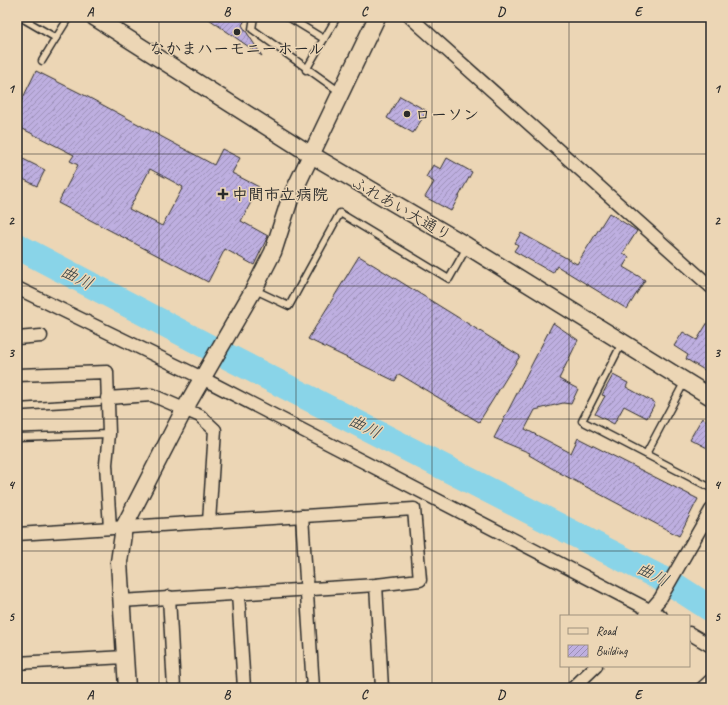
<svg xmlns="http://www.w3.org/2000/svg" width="728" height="705" font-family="Caveat,'Klee One',sans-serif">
<defs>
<pattern id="building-hatch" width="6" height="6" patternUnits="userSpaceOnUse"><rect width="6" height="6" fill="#beafe0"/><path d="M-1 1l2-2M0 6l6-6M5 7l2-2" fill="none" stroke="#9b8fb6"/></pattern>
</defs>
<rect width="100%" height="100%" fill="#ecd6b5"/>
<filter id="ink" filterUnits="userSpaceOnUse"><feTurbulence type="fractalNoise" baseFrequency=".025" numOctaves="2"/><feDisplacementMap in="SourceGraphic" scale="8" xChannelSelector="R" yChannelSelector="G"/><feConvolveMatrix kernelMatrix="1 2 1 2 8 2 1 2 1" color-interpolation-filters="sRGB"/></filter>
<g filter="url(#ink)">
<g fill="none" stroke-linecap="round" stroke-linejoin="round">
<polyline stroke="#89d4e8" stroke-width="26" points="17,246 203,344 674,585 711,609"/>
</g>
<g fill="url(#building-hatch)" stroke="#2b2b2b" fill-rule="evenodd">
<polygon points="206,17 247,17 242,25 262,56"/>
<path d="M36,71L88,97L214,165L222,149L240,158L232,173L259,187L241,221L268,236L254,265L225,249L208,282L58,203L78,165L70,161L74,155L17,126V110ZM150,169L183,187L162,226L129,209Z"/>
<polygon points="400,96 427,111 413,133 387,118"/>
<polygon points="17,156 45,170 37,186 17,176"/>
<polygon points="447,158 472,172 451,211 425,197 434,182 426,177 433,165 441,169"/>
<polygon points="609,213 637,231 623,253 629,257 623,267 645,280 627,309 557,266 553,273 514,251 518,245 515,243 521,233 577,264"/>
<polygon points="359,256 520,356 479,422 399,374 395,381 308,339"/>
<polygon points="711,317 711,374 686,359 688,355 674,346 683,332 697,340"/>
<polygon points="553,323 578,340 559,379 578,389 571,404 563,403 535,410 525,429 571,453 578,438 698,499 679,536 560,473 529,455 530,453 494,438"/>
<polygon points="613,375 628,383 626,387 655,403 647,418 624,406 614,424 595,414 605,396 602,395"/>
<polygon points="702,418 711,423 711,450 690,439"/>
</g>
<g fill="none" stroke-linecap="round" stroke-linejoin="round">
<defs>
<g id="service">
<polyline points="20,17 56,38 69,17"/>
<polyline points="254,17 252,29 340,92"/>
<polyline points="288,17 324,39 306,70"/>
<polyline points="324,39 337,17"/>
<polyline points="42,61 56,38"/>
<polyline points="255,290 289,306 340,213 449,279 467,247"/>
<polyline points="622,343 582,421 711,488"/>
<polyline points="17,407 99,402"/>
<polyline points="17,437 109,434"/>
<polyline points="646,454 685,381"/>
<polyline points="702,525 711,531"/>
<polyline points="698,688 711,676"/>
</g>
<g id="minor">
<polyline points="410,17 711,287"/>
<polyline points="17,288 202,378 661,616"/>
<polyline points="17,338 41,336"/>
<polyline points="17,375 107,372 109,434 106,464 110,528"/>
<polyline points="107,398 152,395 200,416 215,430 209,522"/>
<polyline points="302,516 313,688"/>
<polyline points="17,534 414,509 420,580 376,585 121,601"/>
<polyline points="376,585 382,688"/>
<polyline points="238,593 244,688"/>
<polyline points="169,597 174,688"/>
<polyline points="646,615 660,599 711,510"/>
<polyline points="689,633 711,646"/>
<polyline points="17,663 125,657"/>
<polyline points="573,688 596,666"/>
</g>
<g id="tertiary">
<polyline points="94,17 310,154 467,246 711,397"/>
<polyline points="127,688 119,562 124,527 184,410 254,289 273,252 290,199 377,17"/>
</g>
</defs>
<use href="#service" stroke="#2b2b2b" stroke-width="9"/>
<use href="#minor" stroke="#2b2b2b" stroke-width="15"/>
<use href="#tertiary" stroke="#2b2b2b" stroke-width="19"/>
<use href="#service" stroke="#ecd6b5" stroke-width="6"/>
<use href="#minor" stroke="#ecd6b5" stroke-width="12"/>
<use href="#tertiary" stroke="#ecd6b5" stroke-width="16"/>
</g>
</g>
<path fill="none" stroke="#2b2b2b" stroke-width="1" stroke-opacity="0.55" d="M159,17V688M296,17V688M432,17V688M569,17V616M17,154H711M17,286H711M17,419H711M17,551H711M569,666V688"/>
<g fill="#2b2b2b" stroke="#ecd6b5" stroke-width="1.5">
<circle cx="237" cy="32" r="4"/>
<circle cx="407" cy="114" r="4"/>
<path d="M221 188h4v4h4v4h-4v4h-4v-4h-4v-4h4z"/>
</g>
<g text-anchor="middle" stroke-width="3" stroke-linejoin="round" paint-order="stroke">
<g font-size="16" font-weight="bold" fill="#2b2b2b" stroke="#ecd6b5" text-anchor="start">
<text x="237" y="54" text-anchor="middle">なかまハーモニーホール</text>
<text x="415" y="120">ローソン</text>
<text x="232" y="200">中間市立病院</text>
</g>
<g font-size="16" fill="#2b2b2b" stroke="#ecd6b5">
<text transform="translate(402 208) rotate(30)" y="6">ふれあい大通り</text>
</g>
<g font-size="17" font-style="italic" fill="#394447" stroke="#ecd6b5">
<text transform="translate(77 277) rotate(27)" y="6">曲川</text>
<text transform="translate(365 426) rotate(27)" y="6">曲川</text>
<text transform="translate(653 574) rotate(27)" y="6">曲川</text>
</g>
</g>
<rect width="728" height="705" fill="none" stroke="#ecd6b5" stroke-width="44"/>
<rect x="560" y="615" width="130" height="52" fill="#ecd6b5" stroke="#9f927e"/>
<rect x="568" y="628" width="20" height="6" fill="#ecd6b5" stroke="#9f927e"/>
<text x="596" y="635" font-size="12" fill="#2b2b2b">Road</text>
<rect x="568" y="645" width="20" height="12" fill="url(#building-hatch)" stroke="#9f927e"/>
<text x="596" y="655" font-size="12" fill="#2b2b2b">Building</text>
<rect x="22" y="22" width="684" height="661" fill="none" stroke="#2b2b2b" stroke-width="1.5"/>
<g font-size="13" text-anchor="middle" font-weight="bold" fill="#2b2b2b">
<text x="90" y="16">A</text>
<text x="227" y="16">B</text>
<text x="364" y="16">C</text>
<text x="501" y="16">D</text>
<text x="638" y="16">E</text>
<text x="11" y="93">1</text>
<text x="717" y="93">1</text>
<text x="11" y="225">2</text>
<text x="717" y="225">2</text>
<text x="11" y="357">3</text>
<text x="717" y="357">3</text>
<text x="11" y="489">4</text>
<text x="717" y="489">4</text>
<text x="11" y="621">5</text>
<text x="717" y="621">5</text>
<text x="90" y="699">A</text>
<text x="227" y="699">B</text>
<text x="364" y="699">C</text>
<text x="501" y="699">D</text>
<text x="638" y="699">E</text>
</g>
</svg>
